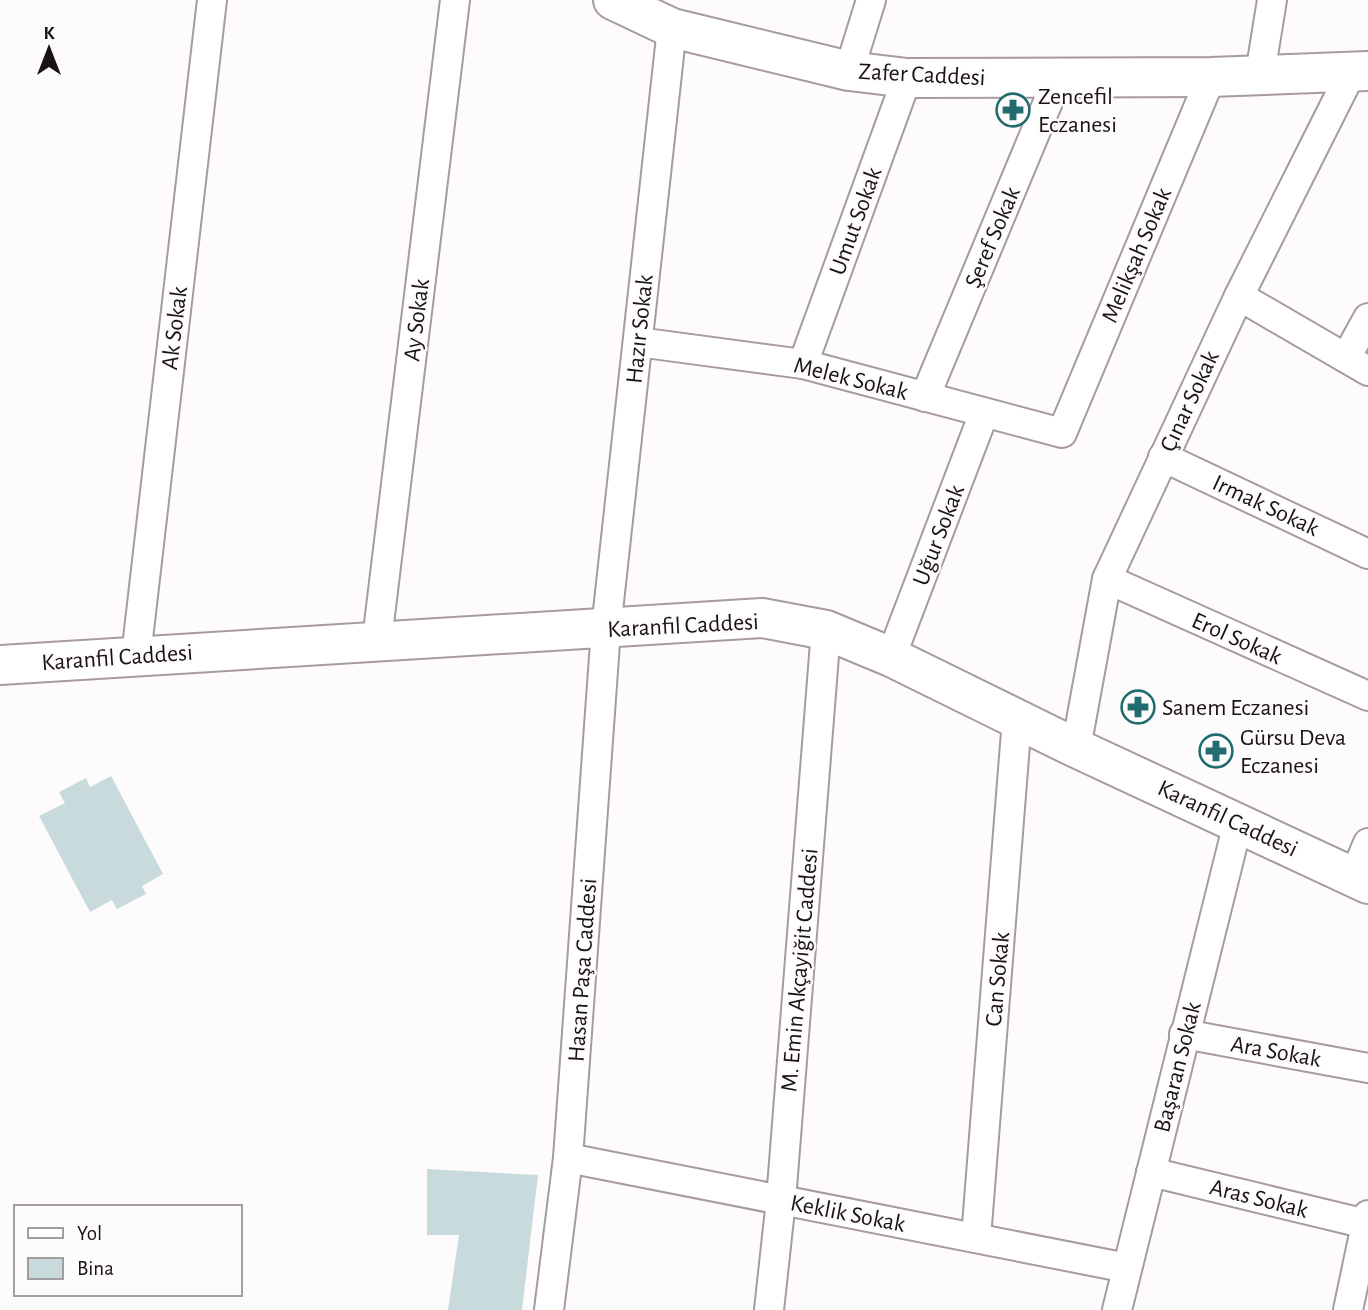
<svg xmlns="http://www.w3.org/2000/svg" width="1368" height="1310" font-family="'Alegreya Sans',sans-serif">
<rect width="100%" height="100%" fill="#fefbfc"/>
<g fill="#c8dadb">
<polygon points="111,776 163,874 142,886 146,894 117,909 112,900 90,912 39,816 65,803 59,792 86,778 90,787"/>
<polygon points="427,1169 538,1175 522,1310 448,1310 459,1235 427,1235"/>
</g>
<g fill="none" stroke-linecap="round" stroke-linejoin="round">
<defs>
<g id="street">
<polyline points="849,71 871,0"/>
<polyline points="1260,74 1272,0"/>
<polyline points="1239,296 1368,371"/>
<polyline points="638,342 803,364 1062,433 1211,77"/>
<polyline points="1346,358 1368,318"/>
<polyline points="803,364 907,78"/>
<polyline points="925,397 1058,78"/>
<polyline points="1163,457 1368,554"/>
<polyline points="1107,579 1368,696"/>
<polyline points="377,640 455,0"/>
<polyline points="136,656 212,0"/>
<polyline points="891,657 984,413"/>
<polyline points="1076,748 1107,579 1239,296 1352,71"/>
<polyline points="1354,876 1368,843"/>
<polyline points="1184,1034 1368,1068"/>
<polyline points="568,1158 1127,1268"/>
<polyline points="1151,1172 1366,1224"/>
<polyline points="976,1238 1017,719"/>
<polyline points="549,1310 568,1158 606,629 672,28"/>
<polyline points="769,1310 781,1200 826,630"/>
<polyline points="1117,1310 1238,823"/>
<polyline points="1348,1310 1368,1215"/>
</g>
<polyline id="secondary" points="613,0 672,28 849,71 907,78 1211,77 1368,71"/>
<polyline id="primary" points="0,665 762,618 826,630 891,657 1076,748 1368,884"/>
</defs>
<use href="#street" stroke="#a79aa2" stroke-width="32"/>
<use href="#secondary" stroke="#a79aa2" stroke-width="42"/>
<use href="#primary" stroke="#a79aa2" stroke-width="42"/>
<use href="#street" stroke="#fff" stroke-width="28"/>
<use href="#secondary" stroke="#fff" stroke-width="38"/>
<use href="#primary" stroke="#fff" stroke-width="38"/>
</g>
<defs>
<symbol id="pharmacy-ring" viewBox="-11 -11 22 22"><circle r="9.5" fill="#fefbfc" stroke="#206c6f" stroke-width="1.5"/><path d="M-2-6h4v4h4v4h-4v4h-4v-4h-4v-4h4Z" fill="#206c6f"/></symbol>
</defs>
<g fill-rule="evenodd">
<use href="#pharmacy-ring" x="994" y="91" width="38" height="38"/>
<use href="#pharmacy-ring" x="1119" y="688" width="38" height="38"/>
<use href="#pharmacy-ring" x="1197" y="732" width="38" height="38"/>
</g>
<g text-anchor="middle" stroke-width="5" stroke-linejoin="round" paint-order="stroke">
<g font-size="24" fill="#181316" stroke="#fefbfc">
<text transform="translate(922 74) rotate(3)" y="8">Zafer Caddesi</text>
<text transform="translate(855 221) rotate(-70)" y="8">Umut Sokak</text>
<text transform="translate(992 237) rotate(-67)" y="8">Şeref Sokak</text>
<text transform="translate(1136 255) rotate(-67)" y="8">Melikşah Sokak</text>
<text transform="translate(416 320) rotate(-83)" y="8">Ay Sokak</text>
<text transform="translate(174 328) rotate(-83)" y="8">Ak Sokak</text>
<text transform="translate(639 329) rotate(-84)" y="8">Hazır Sokak</text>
<text transform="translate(851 378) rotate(14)" y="8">Melek Sokak</text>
<text transform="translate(1189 401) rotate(-65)" y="8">Çınar Sokak</text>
<text transform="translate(1266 505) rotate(25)" y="8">Irmak Sokak</text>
<text transform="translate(938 535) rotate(-69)" y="8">Uğur Sokak</text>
<text transform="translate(683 625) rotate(-3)" y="8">Karanfil Caddesi</text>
<text transform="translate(1237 638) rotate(24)" y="8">Erol Sokak</text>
<text transform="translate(117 657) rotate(-4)" y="8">Karanfil Caddesi</text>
<text transform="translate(1228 818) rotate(25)" y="8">Karanfil Caddesi</text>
<text transform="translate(582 970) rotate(-86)" y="8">Hasan Paşa Caddesi</text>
<text transform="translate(799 970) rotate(-85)" y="8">M. Emin Akçayiğit Caddesi</text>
<text transform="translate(997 979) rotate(-85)" y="8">Can Sokak</text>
<text transform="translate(1276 1051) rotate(10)" y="8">Ara Sokak</text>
<text transform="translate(1177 1067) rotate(-76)" y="8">Başaran Sokak</text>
<text transform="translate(1259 1198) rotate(14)" y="8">Aras Sokak</text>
<text transform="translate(848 1213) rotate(11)" y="8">Keklik Sokak</text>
</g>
<g font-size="24" fill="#181316" stroke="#fefbfc" text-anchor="start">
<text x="1038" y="104">Zencefil<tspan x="1038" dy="28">Eczanesi</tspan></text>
<text x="1162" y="715">Sanem Eczanesi</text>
<text x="1240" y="745">Gürsu Deva<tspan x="1240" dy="28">Eczanesi</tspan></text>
</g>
</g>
<rect x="14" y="1205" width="228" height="91" fill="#fefbfc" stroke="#a29ea0" stroke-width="2"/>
<rect x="28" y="1228" width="35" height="10" fill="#ffffff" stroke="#a29ea0" stroke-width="2"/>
<text x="77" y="1240" font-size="21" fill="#181316">Yol</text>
<rect x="28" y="1258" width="35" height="21" fill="#c8dadb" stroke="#a29ea0" stroke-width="2"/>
<text x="77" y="1275" font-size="21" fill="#181316">Bina</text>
<g transform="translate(49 49)" stroke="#fefbfc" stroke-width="5" paint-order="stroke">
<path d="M0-5L12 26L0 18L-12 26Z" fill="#181316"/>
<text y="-10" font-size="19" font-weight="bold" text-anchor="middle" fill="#181316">K</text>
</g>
</svg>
